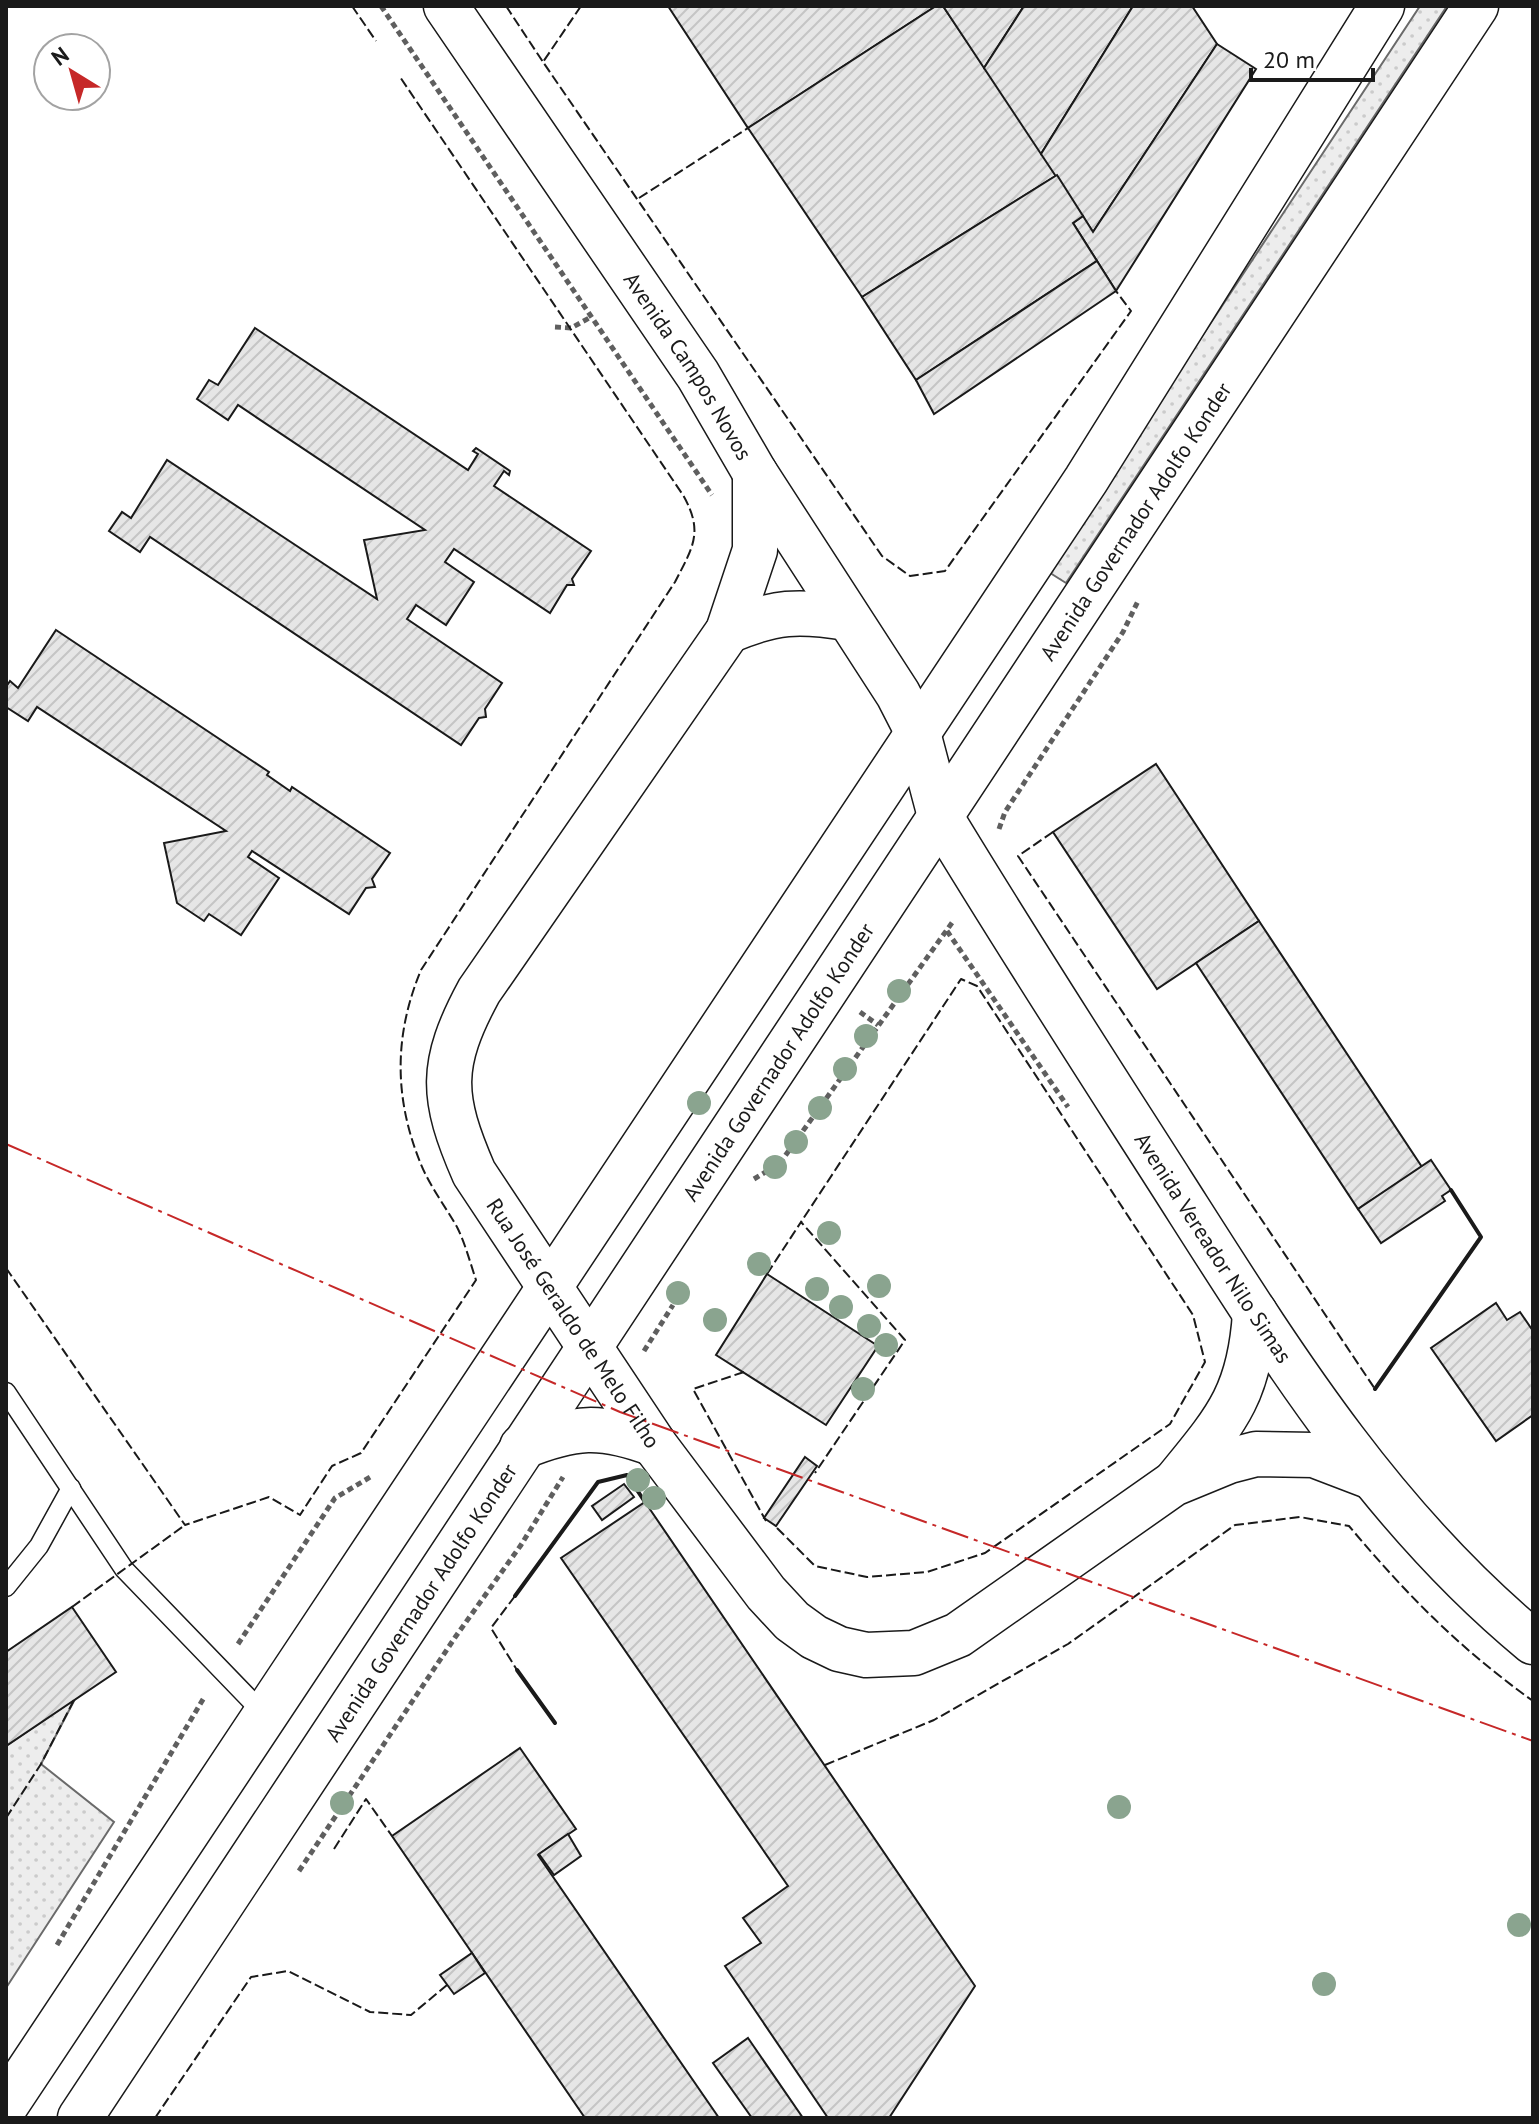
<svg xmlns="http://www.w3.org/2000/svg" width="1539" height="2124" font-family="'PT Sans',sans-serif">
<defs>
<pattern id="grass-dots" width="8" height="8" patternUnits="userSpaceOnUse" patternTransform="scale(2)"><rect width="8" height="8" fill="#ededed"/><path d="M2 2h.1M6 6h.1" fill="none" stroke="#cbcbcb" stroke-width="1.8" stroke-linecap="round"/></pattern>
<pattern id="building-hatch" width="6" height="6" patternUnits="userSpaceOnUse" patternTransform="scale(2)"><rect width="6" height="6" fill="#e6e6e6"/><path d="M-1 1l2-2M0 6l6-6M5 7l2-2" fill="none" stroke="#c5c5c5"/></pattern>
</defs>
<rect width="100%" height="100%" fill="#fff"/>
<g fill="url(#grass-dots)" stroke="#6a6a6a" stroke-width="2">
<polygon points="1420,6 1447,6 1066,583 1047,571"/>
<polygon points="75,1699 41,1764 114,1822 6,1988 6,1746"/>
</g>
<g fill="url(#building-hatch)" stroke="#1a1a1a" stroke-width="2">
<polygon points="668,6 936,6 748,128"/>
<polygon points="936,6 943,6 1057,175 862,297 748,128"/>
<polygon points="943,6 1024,6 984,68"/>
<polygon points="1024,6 1133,6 1041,154 984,68"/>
<polygon points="1133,6 1192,6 1217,44 1093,232 1041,154"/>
<polygon points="1217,44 1256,69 1116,291 1073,223 1083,216 1093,232"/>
<polygon points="1057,175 1083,216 1073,223 1097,261 916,380 862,297"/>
<polygon points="1097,261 1116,291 934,414 916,380"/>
<polygon points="255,328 468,470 478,454 473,451 476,448 510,471 509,475 504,471 494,486 591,551 572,579 574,585 567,585 550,613 454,549 445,562 474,582 446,625 416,605 407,619 502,683 485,709 486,717 479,718 461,745 150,537 140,552 109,531 122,512 131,518 167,460 377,599 364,540 425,530 238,405 228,420 197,399 209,380 218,385"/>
<polygon points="56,630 269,772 267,775 290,791 292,787 390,853 372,879 375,887 366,888 349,914 252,851 248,857 279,878 241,935 209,914 204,921 177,903 164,843 226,831 37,707 28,721 6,707 6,687 10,681 18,688"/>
<polygon points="1156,764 1259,921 1157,989 1053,832"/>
<polygon points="1259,921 1422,1167 1358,1209 1196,963"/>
<polygon points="1431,1160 1451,1190 1442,1196 1445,1201 1381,1243 1358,1209"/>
<polygon points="767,1274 878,1346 826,1425 716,1355"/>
<polygon points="1496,1303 1507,1320 1520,1312 1533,1331 1533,1415 1496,1441 1431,1348"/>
<polygon points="805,1457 817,1466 776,1526 764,1518"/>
<polygon points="624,1484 634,1497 602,1520 592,1506"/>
<polygon points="645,1502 975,1986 889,2118 828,2118 725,1966 761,1943 743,1918 788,1886 561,1558"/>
<polygon points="72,1607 116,1672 6,1746 6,1652"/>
<polygon points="520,1748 576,1829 538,1855 719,2118 585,2118 392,1836"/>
<polygon points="568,1834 581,1856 554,1875 539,1854"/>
<polygon points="472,1953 485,1973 454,1994 440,1975"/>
<polygon points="748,2038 803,2118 752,2118 713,2063"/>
</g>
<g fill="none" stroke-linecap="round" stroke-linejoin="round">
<defs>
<g id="lane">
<polyline points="6,1392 124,1569 265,1715"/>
<polyline points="6,1587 39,1546 71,1488"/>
</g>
<g id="secondary">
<path id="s1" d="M446,6L698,375L755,473L898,694L918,733L940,816C1015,940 1094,1062 1172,1184C1278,1350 1379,1515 1533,1642"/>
<path id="s2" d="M755,473V550L728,631L479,991C439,1065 441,1097 474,1173L654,1444L766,1593L792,1621L814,1637L839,1649L866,1655L914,1653L958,1635L1173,1484L1229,1461L1256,1454L1314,1455L1369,1476"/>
<path d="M728,631C775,611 798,610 848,618"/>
<path d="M1177,1480C1226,1420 1250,1394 1255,1313"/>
</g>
<g id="primary">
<path d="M522,1447C574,1426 601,1424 654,1444"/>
<polyline points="6,2105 1086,480 1382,6"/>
<path id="s3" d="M80,2118L1476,6"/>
</g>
</defs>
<use href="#lane" stroke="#1a1a1a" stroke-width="21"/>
<use href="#secondary" stroke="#1a1a1a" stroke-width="47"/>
<use href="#primary" stroke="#1a1a1a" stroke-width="47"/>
<g stroke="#5f5f5f" stroke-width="5" stroke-dasharray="6 4" stroke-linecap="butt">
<polyline points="381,6 712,495"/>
<polyline points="555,327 571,328 591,317"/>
<polyline points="999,829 1005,812 1123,632 1139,599"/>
<polyline points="947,931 1068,1107"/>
<polyline points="860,1012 878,1025"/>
<polyline points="754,1179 780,1163 954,920"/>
<polyline points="644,1351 673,1305"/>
<polyline points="238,1644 335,1498 372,1476"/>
<polyline points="299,1871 456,1636 521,1545 563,1477"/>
<polyline points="57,1945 205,1696"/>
</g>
<use href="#lane" stroke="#fff" stroke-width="18"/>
<use href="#secondary" stroke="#fff" stroke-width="44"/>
<use href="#primary" stroke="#fff" stroke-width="44"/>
<g stroke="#1a1a1a" stroke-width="2" stroke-dasharray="10 4" stroke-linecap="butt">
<polyline points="352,6 376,41"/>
<polyline points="506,6 543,62"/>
<polyline points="581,6 543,62 882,556 910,576 945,571 1131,311 1116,291"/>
<polyline points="639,198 748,128"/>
<polyline points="1053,832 1018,856 1375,1389"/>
<path d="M6,1268L185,1525L269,1497L300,1515L332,1466L361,1453L476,1280C470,1262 465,1243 457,1227C445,1206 429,1185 420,1162C394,1097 394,1035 421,970L675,582C693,547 704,532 683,495L400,77"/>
<polyline points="767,1274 801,1222 905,1340 815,1473"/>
<polyline points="744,1372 693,1389 766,1521"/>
<polyline points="777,1528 815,1566 867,1577 927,1572 985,1553 1170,1424 1205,1362 1193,1315 977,986 961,979 801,1222"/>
<polyline points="515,1596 491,1628 517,1670"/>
<polyline points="72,1607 185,1525"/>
<path d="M825,1765L934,1720L1068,1644L1235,1525L1300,1517L1349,1526C1407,1595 1459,1648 1533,1701"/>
<polyline points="6,1818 41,1764 74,1700"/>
<polyline points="334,1849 366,1799 392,1836"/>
<polyline points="155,2118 251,1977 288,1971 370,2012 411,2015 447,1985"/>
</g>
<g stroke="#1a1a1a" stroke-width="4">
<polyline points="1375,1389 1481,1237 1451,1190"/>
<polyline points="515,1596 598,1482 627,1475 645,1502"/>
<polyline points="517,1670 555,1723"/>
</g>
<polyline stroke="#c62828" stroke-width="2" stroke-dasharray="28 6 4 6" stroke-linecap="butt" points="6,1144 620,1412 1533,1741"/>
</g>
<g fill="#8aa48f">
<circle cx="899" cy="991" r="12"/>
<circle cx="866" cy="1036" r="12"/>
<circle cx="845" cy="1069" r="12"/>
<circle cx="699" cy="1103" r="12"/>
<circle cx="820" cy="1108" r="12"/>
<circle cx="796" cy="1142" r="12"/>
<circle cx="775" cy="1167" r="12"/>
<circle cx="829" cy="1233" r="12"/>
<circle cx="759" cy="1264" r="12"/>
<circle cx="879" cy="1286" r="12"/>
<circle cx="817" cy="1289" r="12"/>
<circle cx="678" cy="1293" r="12"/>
<circle cx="841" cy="1307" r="12"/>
<circle cx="715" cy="1320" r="12"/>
<circle cx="869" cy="1326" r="12"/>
<circle cx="886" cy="1345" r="12"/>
<circle cx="863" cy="1389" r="12"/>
<circle cx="638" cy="1480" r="12"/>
<circle cx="654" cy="1498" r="12"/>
<circle cx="342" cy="1803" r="12"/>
<circle cx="1119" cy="1807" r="12"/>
<circle cx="1519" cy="1925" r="12"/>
<circle cx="1324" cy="1984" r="12"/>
</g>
<g text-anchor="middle" stroke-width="6" stroke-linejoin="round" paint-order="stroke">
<g font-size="22" fill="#1a1a1a" stroke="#fff">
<text dy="8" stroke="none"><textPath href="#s1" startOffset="434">Avenida Campos Novos</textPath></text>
<text dy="8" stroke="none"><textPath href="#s3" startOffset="1914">Avenida Governador Adolfo Konder</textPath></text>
<text dy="8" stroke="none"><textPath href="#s3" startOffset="1266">Avenida Governador Adolfo Konder</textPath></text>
<text dy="8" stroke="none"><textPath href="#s1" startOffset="1464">Avenida Vereador Nilo Simas</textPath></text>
<text dy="8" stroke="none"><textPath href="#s2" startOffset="972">Rua José Geraldo de Melo Filho</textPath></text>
<text dy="8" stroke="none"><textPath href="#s3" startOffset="618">Avenida Governador Adolfo Konder</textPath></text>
</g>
</g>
<rect width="1539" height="2124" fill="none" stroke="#1a1a1a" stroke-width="16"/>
<g transform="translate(72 72) rotate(323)"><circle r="38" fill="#ffffff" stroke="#a3a3a3" stroke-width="2"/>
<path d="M0-6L14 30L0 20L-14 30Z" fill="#c62828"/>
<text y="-12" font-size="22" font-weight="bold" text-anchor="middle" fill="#1a1a1a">N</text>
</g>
<path d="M1251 68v12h122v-12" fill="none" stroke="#1a1a1a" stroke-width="4"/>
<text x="1263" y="68" font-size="24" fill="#1a1a1a" stroke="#ffffff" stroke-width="6" paint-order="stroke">20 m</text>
</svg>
